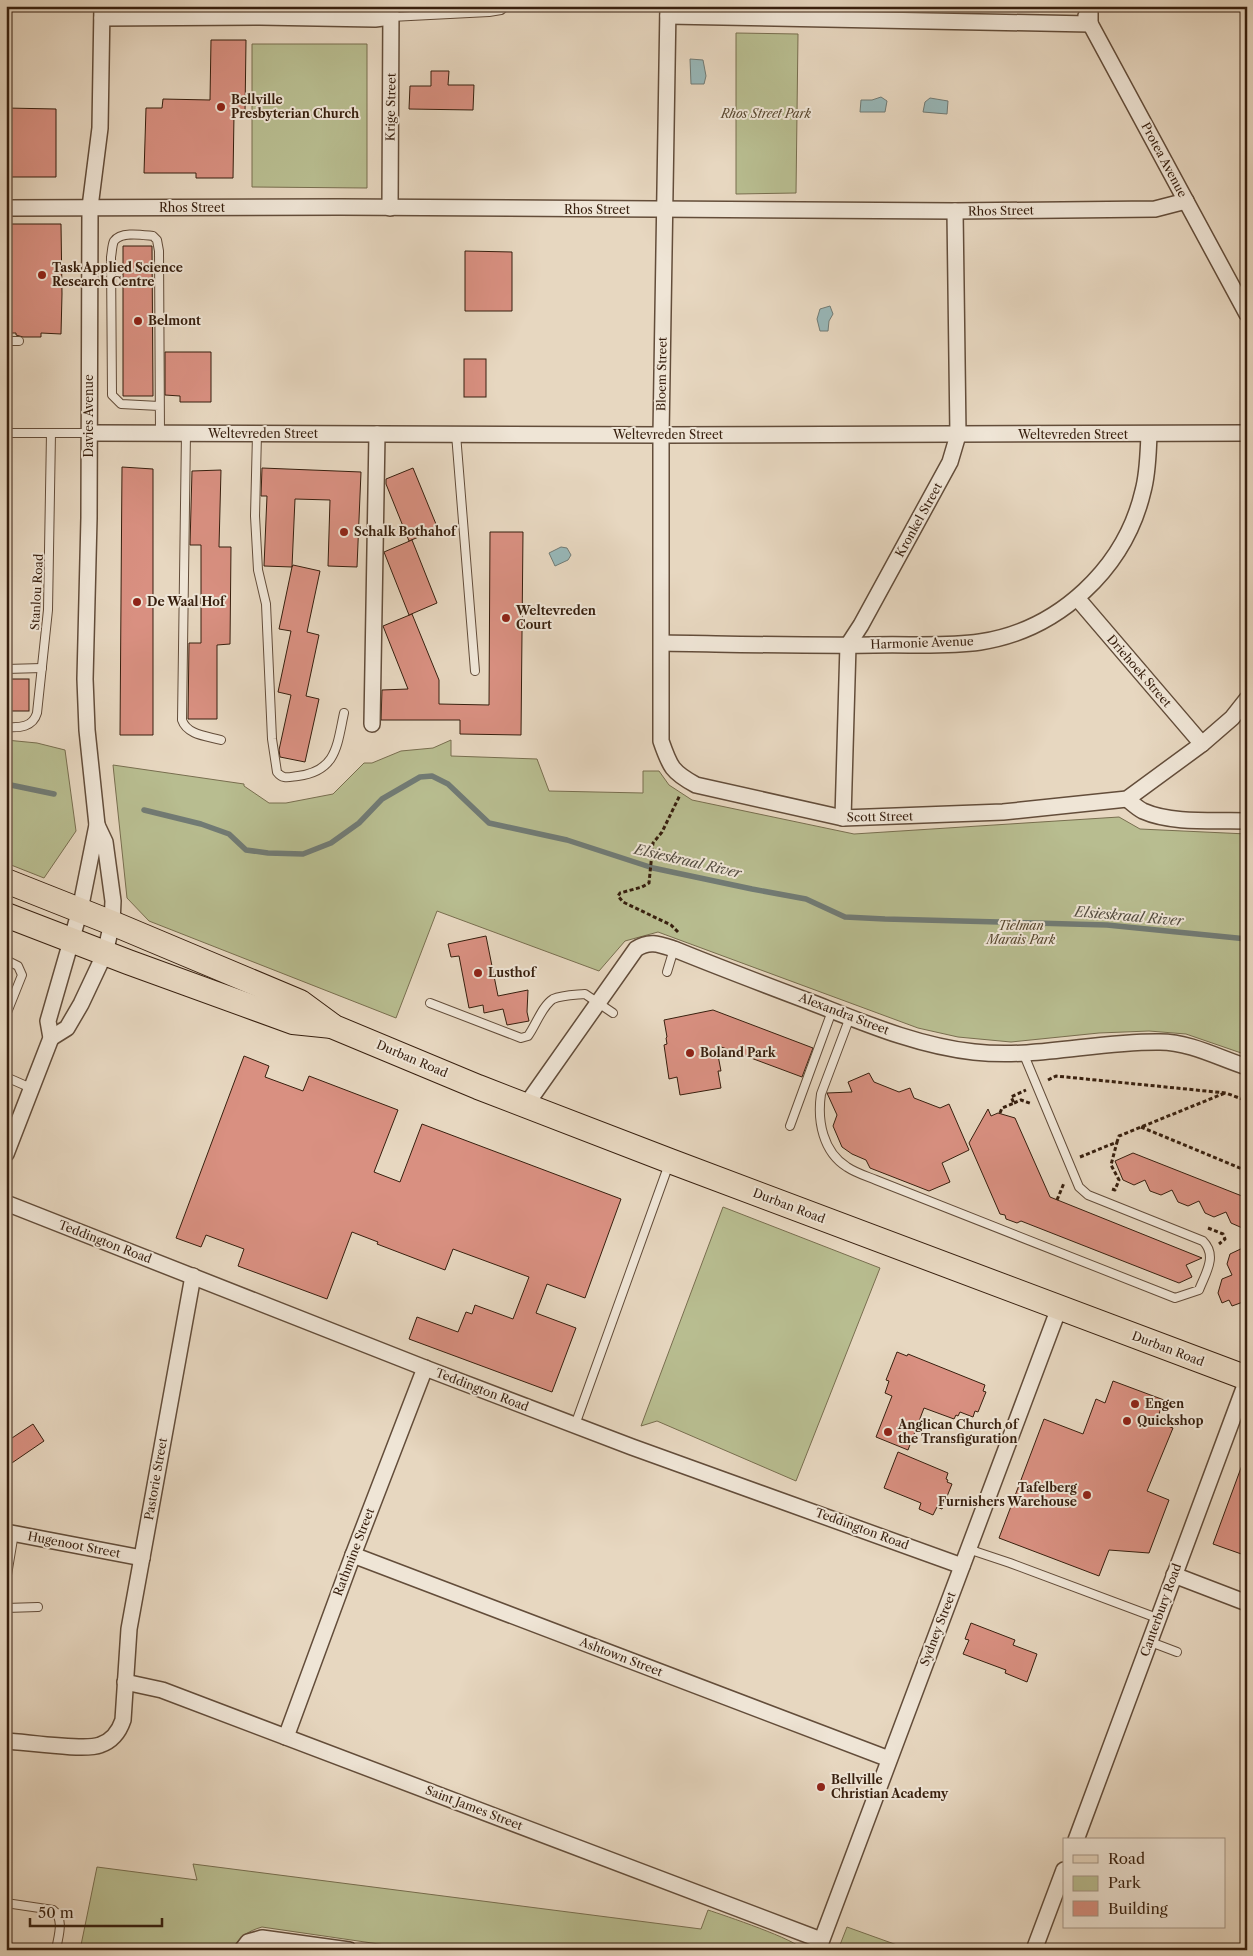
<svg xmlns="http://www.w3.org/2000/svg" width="1253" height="1956" font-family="'Libre Caslon Text',serif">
<rect width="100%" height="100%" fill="#e7d7c0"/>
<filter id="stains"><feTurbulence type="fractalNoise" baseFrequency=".004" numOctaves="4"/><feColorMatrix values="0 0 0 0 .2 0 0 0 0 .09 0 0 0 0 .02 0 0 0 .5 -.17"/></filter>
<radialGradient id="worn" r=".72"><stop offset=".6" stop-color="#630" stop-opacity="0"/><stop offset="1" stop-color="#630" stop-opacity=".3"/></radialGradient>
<g fill="#b8bd90" stroke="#786e4f">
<polygon points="736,33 798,34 796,193 736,194"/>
<polygon points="252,44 367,44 367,188 252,187"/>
<polygon points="6,740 37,743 65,750 76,831 44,878 6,863"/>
<polygon points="451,740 451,756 537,759 549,791 643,793 643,771 659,771 669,785 692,800 854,834 1119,817 1140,829 1247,834 1247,1055 1186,1034 1149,1031 1099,1033 1011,1042 958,1037 918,1028 658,932 625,941 599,971 437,911 396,1018 149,921 127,898 113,765 244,784 244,786 269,803 286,803 333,794 364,763 372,763 401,751 433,748"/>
<polygon points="723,1207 880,1268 796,1481 657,1421 641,1426"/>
<path d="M193,1864L701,1929L708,1910C723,1915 798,1940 803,1950H420L262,1927C248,1931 239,1937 232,1950H80L97,1867L197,1880Z"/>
<polygon points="847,1927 911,1950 838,1950"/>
</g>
<g fill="#98b8b9" stroke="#717b75">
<polygon points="690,59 703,60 706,76 704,84 691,84"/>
<polygon points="881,97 887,101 885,112 860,112 861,100 872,100"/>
<polygon points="930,98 948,101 947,114 923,112 925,102"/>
<polygon points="830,306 833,314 829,321 828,331 820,331 817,319 820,309"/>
<polygon points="561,547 567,548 571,555 568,560 555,566 549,553"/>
</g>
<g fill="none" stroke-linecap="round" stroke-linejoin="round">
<g stroke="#717b75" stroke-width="5.5">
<polyline points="6,784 54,794"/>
<polyline points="144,810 201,824 229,834 246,850 268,853 303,854 331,843 359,823 382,799 420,777 432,776 448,784 489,823 567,840 653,868 752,889 806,899 845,917 885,919 1107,925 1247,939"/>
</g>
</g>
<g fill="#d99081" stroke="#371f0e">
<polygon points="211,40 246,40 245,114 234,114 233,178 196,178 196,173 144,173 146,108 162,108 163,99 210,100"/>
<polygon points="431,71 449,71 448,85 474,85 473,110 409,109 410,86 431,86"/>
<polygon points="6,108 56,109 56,177 6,177"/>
<polygon points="6,224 61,224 62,294 61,334 41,333 41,337 23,337 16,335 16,333 11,333 11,268 6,268"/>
<polygon points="123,246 152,246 153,396 123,396"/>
<polygon points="465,251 512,252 512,311 465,311"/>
<polygon points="165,352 211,352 211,402 180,402 180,396 165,395"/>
<rect x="464" y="359" width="22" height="38"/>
<polygon points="122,467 153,469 153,735 120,735"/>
<polygon points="262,468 361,472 357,567 328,566 330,500 295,499 292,567 293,565 320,571 307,632 319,635 306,696 319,699 305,762 280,757 279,750 291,695 278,692 291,631 279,629 292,567 264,566 267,496 261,496"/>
<polygon points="413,468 438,529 409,541 386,484 386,479"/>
<polygon points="221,470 219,547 231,547 230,644 217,645 217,719 188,719 189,643 201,643 201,545 190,545 192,471"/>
<polygon points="490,532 523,532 521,735 460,734 460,720 381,720 382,690 408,689 383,626 412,614 439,680 439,704 489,705"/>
<polygon points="412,540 437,603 409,615 384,552"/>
<rect x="6" y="679" width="23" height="32"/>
<polygon points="486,936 498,996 528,990 527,1012 529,1021 507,1025 503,1009 484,1013 483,1005 469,1008 459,956 451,957 448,944"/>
<polygon points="713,1010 813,1048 802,1077 716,1045 721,1071 718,1071 721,1088 680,1095 677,1077 669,1079 664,1045 667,1044 666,1038 667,1037 664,1020"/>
<polygon points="244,1056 269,1066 265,1077 303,1091 309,1076 398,1110 374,1172 400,1182 422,1124 621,1199 585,1298 547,1284 536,1313 576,1328 552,1392 409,1339 417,1317 458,1332 466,1312 472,1314 475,1305 513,1319 529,1277 453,1249 445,1270 377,1244 378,1242 352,1232 327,1299 238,1266 244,1249 206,1235 201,1247 176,1238"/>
<polygon points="869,1073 874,1082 899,1092 910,1088 914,1098 940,1108 949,1104 969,1150 942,1163 950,1182 929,1191 870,1168 866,1160 852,1154 842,1147 833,1126 837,1115 827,1093 852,1092 848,1082"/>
<polygon points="988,1109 991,1116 998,1113 1015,1118 1050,1197 1202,1258 1186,1265 1192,1277 1179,1283 1021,1221 1017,1223 1006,1219 1005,1215 1000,1214 969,1143"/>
<polygon points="1133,1153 1247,1198 1247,1230 1231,1223 1226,1212 1214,1217 1205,1213 1199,1201 1188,1206 1178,1202 1172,1190 1161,1195 1150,1191 1145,1180 1134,1185 1123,1180 1115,1161"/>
<polygon points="1247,1246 1247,1311 1246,1311 1243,1302 1232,1306 1229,1300 1222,1303 1218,1293 1222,1279 1232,1275 1227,1264 1230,1254"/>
<polygon points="897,1352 907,1356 908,1354 985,1385 983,1391 986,1392 978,1412 975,1411 973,1417 960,1412 958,1416 956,1415 954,1419 924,1408 908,1450 876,1437 892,1396 885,1393 889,1381 886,1380"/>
<polygon points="1113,1381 1164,1400 1156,1422 1173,1428 1147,1491 1169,1500 1149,1553 1109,1550 1099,1576 999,1538 1044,1419 1083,1434 1096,1399 1105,1403"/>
<polygon points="33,1424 44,1441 6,1467 6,1442"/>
<polygon points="898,1452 948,1473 946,1479 948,1480 947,1482 952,1484 942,1509 937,1507 933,1515 919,1509 921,1503 884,1488"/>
<polygon points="1245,1457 1247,1457 1247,1556 1213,1544"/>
<polygon points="971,1623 1015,1640 1013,1645 1037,1654 1027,1682 1005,1673 1006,1670 963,1654 969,1640 965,1639"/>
</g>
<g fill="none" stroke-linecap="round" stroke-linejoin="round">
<defs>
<g id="lane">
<polyline points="6,8 12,6"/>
<polyline points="391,17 489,12 501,10 506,6"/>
<polyline points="6,341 19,341"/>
<path d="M159,406L121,404L112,395L111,257C112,252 112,245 114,241C121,231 143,235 153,236L157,240L159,251L160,433"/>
<polyline points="6,433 89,433"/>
<path d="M186,433L182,720C187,735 207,736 221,740"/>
<path d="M257,434L255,516L258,570L266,604L272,739L277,772C283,780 289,777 298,776C337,771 337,745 344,713"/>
<polyline points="456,434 475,671"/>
<polyline points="6,669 42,668"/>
<path d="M6,727C20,728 33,727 37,713L48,610L51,433"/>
<polyline points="6,960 18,966 22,975 6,1015"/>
<polyline points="667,972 674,949"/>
<path d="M430,1003L521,1038L528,1036C536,1025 542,1006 553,999C562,995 575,995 585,994L613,1013"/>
<path d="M850,1017L821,1094C817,1121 823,1152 847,1167C856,1173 866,1176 876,1180L1175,1298L1199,1290C1205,1274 1218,1256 1203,1241L1088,1195L1079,1187L1024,1055"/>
<polyline points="6,1077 31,1088"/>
<polyline points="790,1126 832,1011"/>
<polyline points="575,1425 669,1164"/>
<polyline points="968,1549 1010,1563 1157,1618"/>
<polyline points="6,1581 14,1533"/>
<polyline points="6,1608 38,1607"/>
<polyline points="1148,1641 1177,1652"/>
<path d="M6,1903L53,1910C65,1919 58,1937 56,1950"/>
</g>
<g id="street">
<path d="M668,6L661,435V741C670,767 672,772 696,785L843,818L1003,812L1127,799L1202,744L1232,718L1247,699"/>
<polyline points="668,16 1090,24 1090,6"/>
<polyline points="1086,16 1247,314"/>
<polyline points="102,18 260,17 375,19 391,17"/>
<polyline points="6,208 340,207 955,211 1155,209 1186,201"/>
<polyline points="390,208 391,6"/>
<polyline points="89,433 661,435 1247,433"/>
<polyline points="1077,598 1202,744"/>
<path d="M662,643C733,644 804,646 874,645C909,644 946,647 980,642C1059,630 1125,568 1143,491C1148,473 1148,454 1149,435"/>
<polyline points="372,724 377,434"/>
<path d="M1127,799C1132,803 1137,808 1143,811C1172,824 1215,820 1247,821"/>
<polyline points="843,818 848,645 861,625 950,462 958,435 955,211"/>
<polyline points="51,1038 67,1028 81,1004 105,953 112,923 113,901 105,842 97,825"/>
<path d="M526,1105L636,949C649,940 659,944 674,949C718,967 763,984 808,1001C862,1022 917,1046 974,1052C1037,1059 1097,1041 1160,1042C1190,1042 1219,1058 1247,1067"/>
<polyline points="6,1154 51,1038 48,1021 80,910 97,825 87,730 85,679 89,518 90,207 100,128 102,6"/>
<polyline points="6,1203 425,1368 632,1447 962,1566"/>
<polyline points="6,1532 142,1558"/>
<polyline points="353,1555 889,1759"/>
<polyline points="1174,1575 1247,1603"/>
<polyline points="125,1682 162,1690 821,1940"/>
<polyline points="286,1737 353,1555 425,1368"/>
<path d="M6,1741C26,1742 85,1751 100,1745C112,1741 119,1732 123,1720L129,1629L193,1276"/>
<polyline points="1076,1840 1247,1380"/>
<polyline points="242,1950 248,1942 262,1938 349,1950"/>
<polyline points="818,1950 1059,1308"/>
<polyline points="1034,1950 1064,1870"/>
</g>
<g id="primary">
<polyline points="6,881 112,923 300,1002 334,1027 478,1087 670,1161 1247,1378"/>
<polyline points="6,915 128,962 293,1022 332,1026"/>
</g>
</defs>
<use href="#lane" stroke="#634d3a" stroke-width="10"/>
<use href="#street" stroke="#634d3a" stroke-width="18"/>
<use href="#primary" stroke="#371f0e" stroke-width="26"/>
<g stroke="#371f0e" stroke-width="3" stroke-dasharray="4 2.5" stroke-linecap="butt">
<polyline points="678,932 671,925 623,902 618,896 620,893 642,887 649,883 653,843 662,832 680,795"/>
<polyline points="1048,1080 1056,1076 1226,1093 1247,1101"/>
<polyline points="1014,1103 1021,1100 1032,1104"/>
<polyline points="1000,1113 1002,1108 1014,1103 1011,1097 1026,1090"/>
<polyline points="1141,1127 1247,1171"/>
<polyline points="1080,1157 1117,1142 1119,1136 1225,1093"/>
<polyline points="1112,1189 1115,1190 1119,1180 1111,1165 1117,1142"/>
<polyline points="1057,1200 1064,1183"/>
<polyline points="1208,1228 1223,1234 1225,1239 1219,1244"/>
</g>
<use href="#lane" stroke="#efe5d6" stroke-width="8"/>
<use href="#street" stroke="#efe5d6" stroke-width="15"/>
<use href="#primary" stroke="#e7d7c0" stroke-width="24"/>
</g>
<g fill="#8f2418" stroke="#efe5d6" stroke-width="2">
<circle cx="221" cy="107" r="5"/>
<circle cx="42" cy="275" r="5"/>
<circle cx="138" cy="321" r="5"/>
<circle cx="344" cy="532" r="5"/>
<circle cx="137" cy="602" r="5"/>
<circle cx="506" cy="618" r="5"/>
<circle cx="478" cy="973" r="5"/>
<circle cx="690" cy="1053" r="5"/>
<circle cx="1135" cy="1404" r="5"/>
<circle cx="1127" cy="1421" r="5"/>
<circle cx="888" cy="1432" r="5"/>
<circle cx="1087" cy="1495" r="5"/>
<circle cx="821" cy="1787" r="5"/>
</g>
<g text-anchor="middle" stroke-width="4" stroke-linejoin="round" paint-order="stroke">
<g font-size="12" font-weight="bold" fill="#371f0e" stroke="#efe5d6" text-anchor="start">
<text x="231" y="104">Bellville<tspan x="231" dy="14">Presbyterian Church</tspan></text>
<text x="52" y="272">Task Applied Science<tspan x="52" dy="14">Research Centre</tspan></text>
<text x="148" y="325">Belmont</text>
<text x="354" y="536">Schalk Bothahof</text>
<text x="147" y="606">De Waal Hof</text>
<text x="516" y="615">Weltevreden<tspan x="516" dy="14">Court</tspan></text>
<text x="488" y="977">Lusthof</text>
<text x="700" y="1057">Boland Park</text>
<text x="1145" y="1408">Engen</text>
<text x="1137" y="1425">Quickshop</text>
<text x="898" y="1429">Anglican Church of<tspan x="898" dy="14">the Transfiguration</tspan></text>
<text x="1077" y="1492" text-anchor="end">Tafelberg<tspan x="1077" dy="14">Furnishers Warehouse</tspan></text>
<text x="831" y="1784">Bellville<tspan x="831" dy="14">Christian Academy</tspan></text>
</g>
<g font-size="12" fill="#371f0e" stroke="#efe5d6">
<text transform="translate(391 107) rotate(-89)" y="4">Krige Street</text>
<text transform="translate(1164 160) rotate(62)" y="4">Protea Avenue</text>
<text x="192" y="212">Rhos Street</text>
<text x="597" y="214">Rhos Street</text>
<text transform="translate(1001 211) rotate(-1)" y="4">Rhos Street</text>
<text transform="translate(662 374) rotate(-89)" y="4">Bloem Street</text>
<text transform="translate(89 416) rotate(-90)" y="4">Davies Avenue</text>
<text x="263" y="438">Weltevreden Street</text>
<text x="668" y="439">Weltevreden Street</text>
<text x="1073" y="439">Weltevreden Street</text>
<text transform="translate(919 520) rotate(-61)" y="4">Kronkel Street</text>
<text transform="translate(37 592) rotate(-87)" y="4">Stanlou Road</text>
<text transform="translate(922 643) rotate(-2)" y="4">Harmonie Avenue</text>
<text transform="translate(1139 671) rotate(49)" y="4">Driehoek Street</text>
<text transform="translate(880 817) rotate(-1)" y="4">Scott Street</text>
<text transform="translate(844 1014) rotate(21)" y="4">Alexandra Street</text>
<text transform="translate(412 1059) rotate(23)" y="4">Durban Road</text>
<text transform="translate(789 1206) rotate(21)" y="4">Durban Road</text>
<text transform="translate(105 1242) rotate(21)" y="4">Teddington Road</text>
<text transform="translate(1168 1349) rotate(21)" y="4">Durban Road</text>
<text transform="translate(482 1390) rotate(21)" y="4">Teddington Road</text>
<text transform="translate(156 1479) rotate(-80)" y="4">Pastorie Street</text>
<text transform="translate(862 1529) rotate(20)" y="4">Teddington Road</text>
<text transform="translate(74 1545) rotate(11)" y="4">Hugenoot Street</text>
<text transform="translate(354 1552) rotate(-69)" y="4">Rathmine Street</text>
<text transform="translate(1161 1610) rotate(-70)" y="4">Canterbury Road</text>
<text transform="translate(938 1629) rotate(-69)" y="4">Sydney Street</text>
<text transform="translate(621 1657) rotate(21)" y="4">Ashtown Street</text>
<text transform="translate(474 1808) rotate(21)" y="4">Saint James Street</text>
</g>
<g font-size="12" font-style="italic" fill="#57462e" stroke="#efe5d6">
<text x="766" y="118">Rhos Street Park</text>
<text x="1021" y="930">Tielman<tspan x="1021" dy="14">Marais Park</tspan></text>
</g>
<g font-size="14" font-style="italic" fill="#544d41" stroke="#efe5d6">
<text transform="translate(688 861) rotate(13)" y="5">Elsieskraal River</text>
<text transform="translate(1129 916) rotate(5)" y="5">Elsieskraal River</text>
</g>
</g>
<rect width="1253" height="1956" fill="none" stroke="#e7d7c0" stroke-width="25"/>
<rect x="8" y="8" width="1238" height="1941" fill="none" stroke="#371f0e" stroke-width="2.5"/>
<rect x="12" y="12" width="1228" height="1931" fill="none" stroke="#371f0e"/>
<rect x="1063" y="1838" width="162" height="90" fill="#efe5d6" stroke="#a59686"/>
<rect x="1073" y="1855" width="25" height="8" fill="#e7d7c0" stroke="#a59686"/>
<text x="1108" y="1864" font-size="15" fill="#371f0e">Road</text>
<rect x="1073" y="1876" width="25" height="15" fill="#b8bd90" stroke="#a59686"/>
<text x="1108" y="1888" font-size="15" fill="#371f0e">Park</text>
<rect x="1073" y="1901" width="25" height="15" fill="#d99081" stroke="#a59686"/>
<text x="1108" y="1914" font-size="15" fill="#371f0e">Building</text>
<path d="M30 1918v8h132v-8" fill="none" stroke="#371f0e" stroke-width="2.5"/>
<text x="38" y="1918" font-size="15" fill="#371f0e" stroke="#efe5d6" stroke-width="4" paint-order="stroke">50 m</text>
<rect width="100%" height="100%" filter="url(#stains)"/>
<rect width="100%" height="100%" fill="url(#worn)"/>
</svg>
